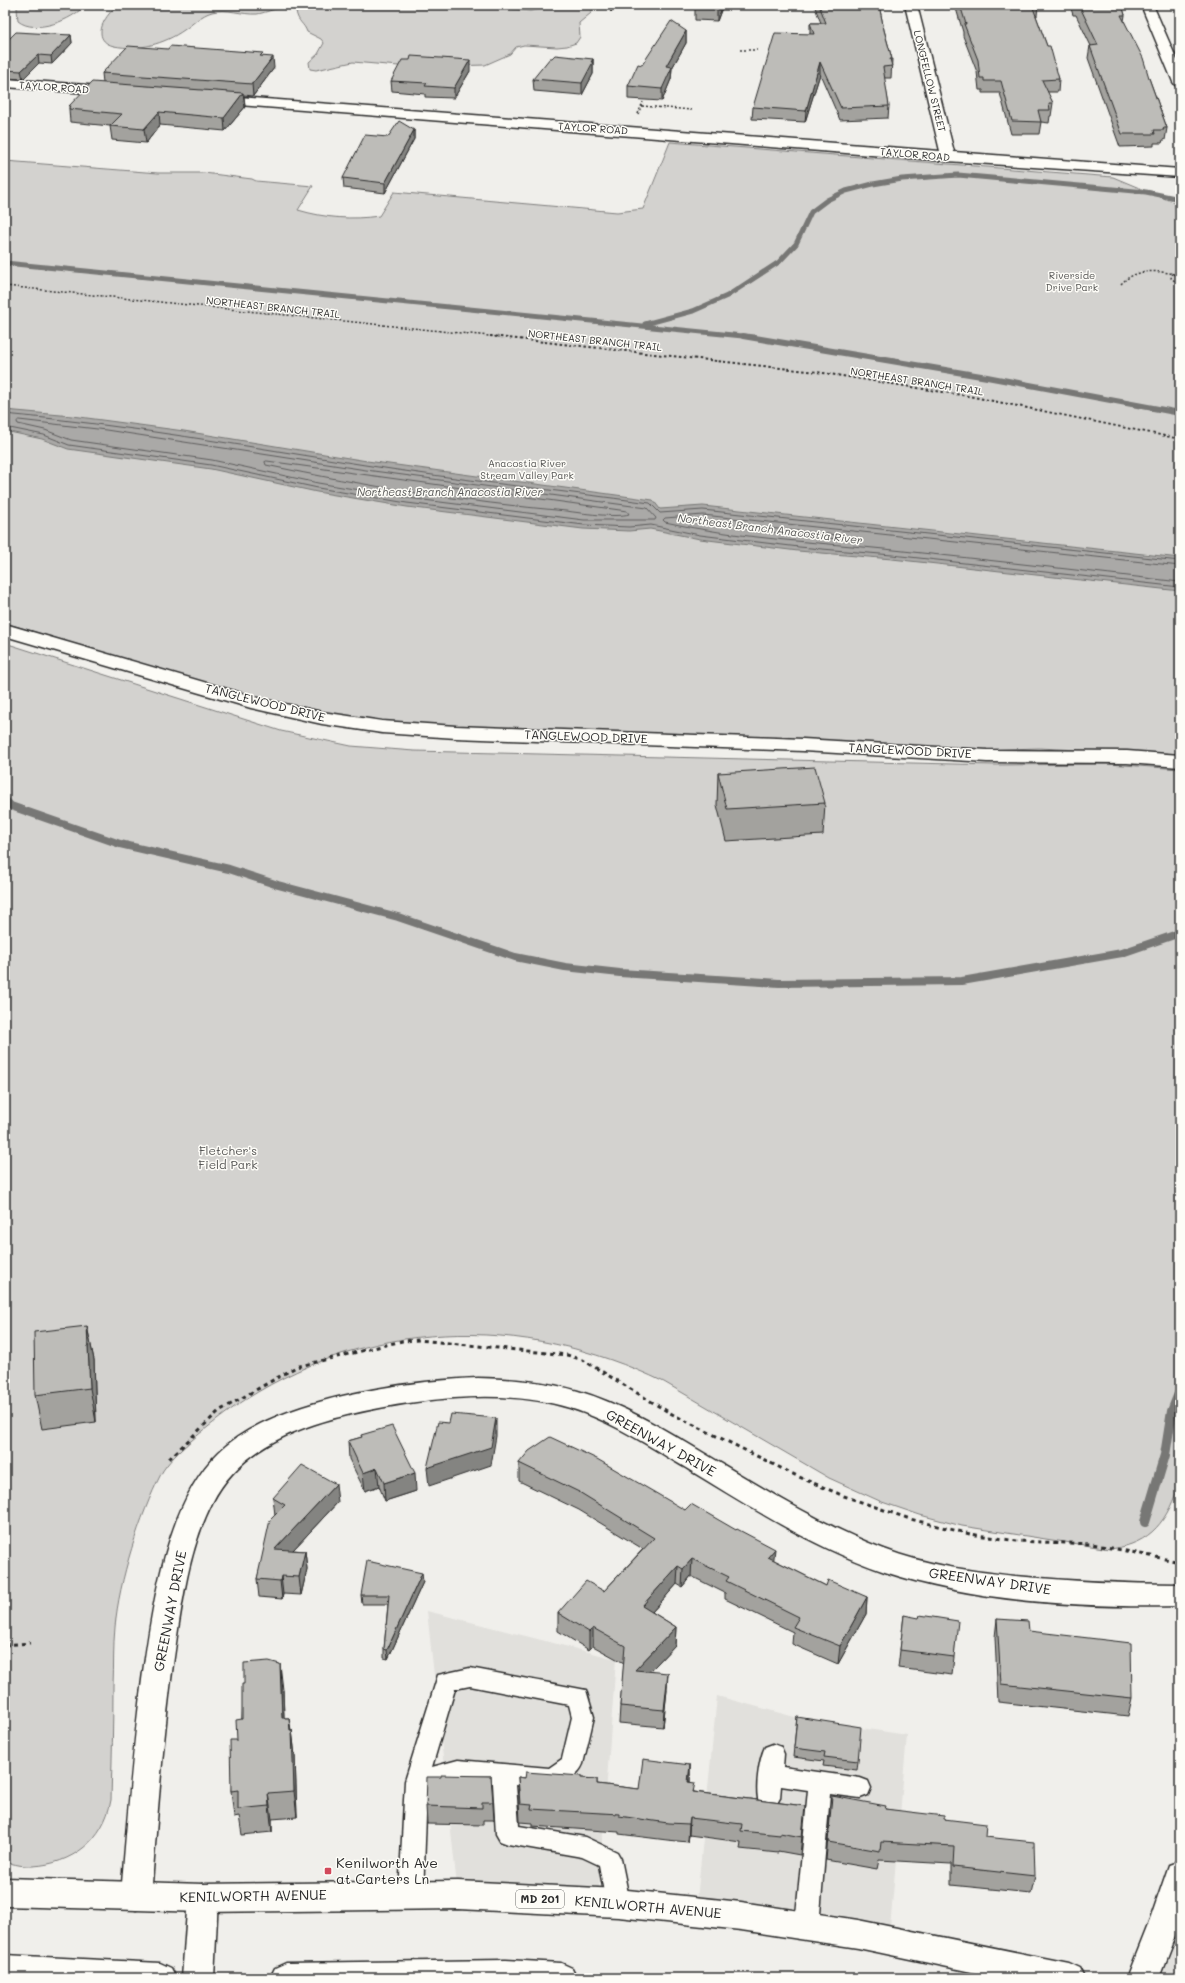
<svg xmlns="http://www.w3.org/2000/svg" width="1185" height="1983" font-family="Mali,sans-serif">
<rect width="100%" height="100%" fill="#f0efeb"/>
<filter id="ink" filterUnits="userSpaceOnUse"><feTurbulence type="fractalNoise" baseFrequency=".025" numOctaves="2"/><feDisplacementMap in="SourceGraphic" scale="8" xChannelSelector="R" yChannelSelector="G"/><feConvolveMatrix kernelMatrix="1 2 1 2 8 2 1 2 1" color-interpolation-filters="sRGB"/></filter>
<g filter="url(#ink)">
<g fill="#e1e0dc">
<polygon points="427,1611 616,1659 598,1901 458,1895"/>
<polygon points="717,1696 802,1719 907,1735 889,1940 696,1910"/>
<polygon points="1180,1875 1180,1978 1143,1978"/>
</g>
<g fill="#d3d2cf" stroke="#7f7e7d">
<path d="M18,5H85C73,20 35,35 18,21L17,8Z"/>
<path d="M117,5H509L513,9L530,11L541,9L549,5H594L591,13L579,23L580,37L576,43L567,46L557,47L524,45L516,47L510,54L485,65L410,67L353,62L316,70L310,69L309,62L318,54L324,43L321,39L307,32C304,23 298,23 296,11C284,3 270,12 257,14C242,15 227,8 212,12C201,15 193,24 184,30C164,44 139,51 114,46C96,42 99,26 109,14C111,10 115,9 117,5Z"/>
<path d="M670,142L1113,177L1180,205V755L1039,748L975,750L438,731L286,707L5,623V161L158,173H204L252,179L256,181L313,186L298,210C325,218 351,220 379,216L394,192L617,212L643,209Z"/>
<path d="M5,643L281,731L351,746L414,751L995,765L1109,764L1180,769V1481C1168,1520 1152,1544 1110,1549L962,1526L920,1515L882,1502L829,1478L664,1382C522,1313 364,1317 233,1408C214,1422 172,1453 161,1474C140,1515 119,1581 115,1627C113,1646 114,1666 113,1685C113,1723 112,1762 111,1800C104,1840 72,1864 33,1866C24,1867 14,1864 5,1862Z"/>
</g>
<polygon fill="#aaa9a7" stroke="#777775" points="5,410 72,416 184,431 367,461 653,500 660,509 703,506 1180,558 1180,591 892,559 798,551 700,539 650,529 629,531 583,529 407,507 317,492 211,469 68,449 42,439 5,431"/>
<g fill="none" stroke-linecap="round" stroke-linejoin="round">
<g stroke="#5e5d5d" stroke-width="1">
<path d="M5,414C126,425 245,446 365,465C459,480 555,490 650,503L660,513L703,510L1180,561"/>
<polygon points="19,420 106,430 366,470 647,508 656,518 655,520 584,520 408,498 318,483 212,460 71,440 45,430 18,424 17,422"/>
<polyline points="5,427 44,435 69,445 211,465 318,488 407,503 584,525 629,527 651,525 700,535 799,547 892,555 1180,587"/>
<path d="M267,461L627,511L629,514C617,518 580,513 566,511C465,502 365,486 266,465L265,462Z"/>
<polygon points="748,526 847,536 849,538 847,540 748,530 746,528"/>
<path d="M1180,566L703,515L665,518L663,520L665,522C740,539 817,542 894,550C989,560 1085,571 1180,582"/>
</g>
<g stroke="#777775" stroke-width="5">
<polyline points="5,263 753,337"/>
<polyline points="645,324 693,311 727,296 779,262 796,244 811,212 827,200 846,191 873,184 902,179 958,175 1146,192 1180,199"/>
</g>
<polyline stroke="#777775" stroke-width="6" points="743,336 987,377 1180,413"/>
<polyline stroke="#777775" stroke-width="8" points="5,800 11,806 120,844 229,869 278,885 398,917 515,957 565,967 620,973 779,983 962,981 1122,953 1180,933"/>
<polyline stroke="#777775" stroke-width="10" points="1145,1522 1165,1455 1172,1411 1180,1391"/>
<defs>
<g id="service">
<path d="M470,1668L586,1690L594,1717L583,1764C580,1771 577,1773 571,1778C551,1792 539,1787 516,1785L519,1826L585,1837L617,1852L621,1859L630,1903L626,1911L618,1914L610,1911L606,1903L599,1865L582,1857L508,1844L500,1841L496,1834L493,1783L458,1780L427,1788L423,1895L419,1903L411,1906L403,1903L399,1895L405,1781L438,1675ZM470,1686L569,1705L572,1717L562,1759L549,1768L458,1760L432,1767L455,1689Z"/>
<path d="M773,1744L781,1747L784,1754L783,1767L860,1778L868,1781L871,1788L868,1795L860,1798L830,1794L819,1926L815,1934L807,1937L799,1934L795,1926L808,1790L781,1786L780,1798L776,1805L768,1808L760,1805C754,1793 759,1759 765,1747Z"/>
</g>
<g id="minor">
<polygon points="905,5 917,5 954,152 1180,169 1180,177 947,161 214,103 209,102 207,99 209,96 214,95 940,151"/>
<polygon points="1141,5 1153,5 1180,67 1180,86 1175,85 1173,82"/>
<polygon points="5,79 115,87 120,88 122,91 120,94 115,95 5,87"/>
<polygon points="5,624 262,699 322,712 382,721 456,726 803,739 987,750 1127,751 1180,755 1180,767 1127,763 987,762 803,751 456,738 382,733 322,724 251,708 5,636"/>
<path d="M478,1378C512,1379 545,1381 578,1391C622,1404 662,1428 702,1452C761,1487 819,1524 884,1549C925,1565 971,1571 1015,1576C1070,1581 1125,1584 1180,1584V1606C1085,1608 975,1602 885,1572C814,1548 750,1507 686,1468C649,1446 612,1421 570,1408C502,1387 415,1399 347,1415C293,1428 238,1451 212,1503C191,1545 184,1590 177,1636C164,1722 158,1809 151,1896L147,1906L136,1910L125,1906L121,1896C127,1821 133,1746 143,1672C153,1604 167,1501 219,1452C274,1399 404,1381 478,1378Z"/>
<polygon points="1180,1861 1180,1924 1159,1978 1127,1978 1150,1920 1169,1865"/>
</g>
<polygon id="tertiary" points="203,1884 214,1888 218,1898 214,1978 182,1978 188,1898 192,1888"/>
<g id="primary">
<polygon points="5,1878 203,1884 458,1881 618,1889 741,1902 858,1920 1069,1963 1080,1968 1085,1978 1000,1978 858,1948 741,1930 618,1917 458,1909 203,1912 5,1906"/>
<polygon points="5,1955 160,1963 171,1968 176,1978 5,1978"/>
<polygon points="506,1960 561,1963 572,1968 577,1978 270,1978 275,1968 286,1963"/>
</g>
</defs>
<use href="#service" stroke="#2b2b2b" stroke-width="3"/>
<use href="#minor" stroke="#2b2b2b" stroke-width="3"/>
<use href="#tertiary" stroke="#2b2b2b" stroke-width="3"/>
<use href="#primary" stroke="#2b2b2b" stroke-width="3"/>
<g stroke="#2b2b2b" stroke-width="1.5" stroke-dasharray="2 2" stroke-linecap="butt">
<polyline points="740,50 757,50"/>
<polyline points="642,106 692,110"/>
<polyline points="638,114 643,102"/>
<polyline points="1173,273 1171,278 1180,285"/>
<path d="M1121,284C1137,267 1159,271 1180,275"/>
<polyline points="5,286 499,337"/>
</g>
<polyline stroke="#2b2b2b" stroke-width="2" stroke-dasharray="2.5 2.5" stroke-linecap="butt" points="490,336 817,372 974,397 1180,439"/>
<g stroke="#2b2b2b" stroke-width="3" stroke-dasharray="4 4" stroke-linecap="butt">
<polyline points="169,1459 219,1411 296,1367 402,1341 419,1340 567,1355 583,1360 670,1413 799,1477 844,1496 910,1519 970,1534 1017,1541 1092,1544 1180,1562"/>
<polyline points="5,1645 30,1643"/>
</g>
<use href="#service" fill="#fdfcf7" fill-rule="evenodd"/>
<use href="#minor" fill="#fdfcf7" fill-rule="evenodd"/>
<use href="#tertiary" fill="#fdfcf7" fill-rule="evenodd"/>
<use href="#primary" fill="#fdfcf7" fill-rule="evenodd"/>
</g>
<g fill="#a3a29e" stroke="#2b2b2b">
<polygon points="608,5 615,5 611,12"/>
<polygon points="723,5 717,21 695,20 695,8"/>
<polygon points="814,5 879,5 884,30 892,59 891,78 884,78 889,106 888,118 840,120 820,74 805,122 752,119 753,107 810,34 810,23 821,23"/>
<polygon points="955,5 1038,5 1037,16 1036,16 1059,79 1058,92 1047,92 1053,103 1051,116 1050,116 1049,123 1041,122 1039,134 1011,134 1000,93 983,93 983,90 979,90 977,72 963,36 963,32"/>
<polygon points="1070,5 1122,5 1125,15 1124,21 1150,81 1167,128 1165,140 1163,140 1162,143 1154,143 1154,146 1120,147 1088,58 1090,46 1091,46 1076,15 1073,15"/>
<polygon points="686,31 686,43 672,68 671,79 662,101 628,99 628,86 642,65"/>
<polygon points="71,35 72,43 52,64 39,63 23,79 5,78 5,42"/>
<polygon points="263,56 274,68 253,96 244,95 245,107 225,131 160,125 146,143 112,140 110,126 70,122 69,109 69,106 103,83 102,73"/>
<polygon points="593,59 593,74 582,95 534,91 533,79"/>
<polygon points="470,71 454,98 425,97 425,94 392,91 391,81"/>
<polygon points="414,130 414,139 385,193 344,188 343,178"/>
<polygon points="718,773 825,803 823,835 726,841 717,805"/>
<polygon points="87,1326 94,1360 96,1422 42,1429 35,1395"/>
<polygon points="361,1435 416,1491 385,1501 379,1486 365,1491 349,1459 348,1441 362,1437"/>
<polygon points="519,1463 685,1510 774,1560 826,1586 867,1597 866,1614 838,1664 792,1644 793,1632 725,1599 725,1593 691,1576 682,1587 677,1584 652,1612 676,1627 675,1645 650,1671 667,1690 663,1727 619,1723 620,1706 624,1663 593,1646 589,1650 558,1631 558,1613 604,1591 643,1549 579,1510 519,1481"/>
<polygon points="273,1498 338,1502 293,1550 305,1551 307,1569 301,1595 283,1594 282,1599 259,1597 257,1579 275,1515"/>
<polygon points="423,1582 388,1659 384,1658 384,1649 388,1604 362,1604 361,1595"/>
<polygon points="904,1615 954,1657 952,1675 898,1668"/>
<polygon points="997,1619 1029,1631 1132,1698 1128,1716 998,1702 995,1637"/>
<polygon points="244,1684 283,1690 284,1718 289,1718 291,1730 292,1730 295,1756 297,1817 272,1819 272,1832 242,1835 239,1816 234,1817 231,1791 237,1740 242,1719"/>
<polygon points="797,1717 858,1761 857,1770 823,1766 824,1761 793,1757"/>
<polygon points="690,1765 690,1782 694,1792 805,1806 800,1855 778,1851 778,1853 740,1849 741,1842 689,1835 688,1842 667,1840 619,1834 619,1832 532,1826 532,1823 520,1822 518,1777 525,1778 581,1778 597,1779 597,1784 639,1789"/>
<polygon points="491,1776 494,1820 483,1820 483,1825 427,1824 426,1806 441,1777"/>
<polygon points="885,1809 944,1819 985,1837 1035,1876 1031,1893 951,1885 951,1864 879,1860 877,1869 826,1860 830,1814"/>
</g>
<g fill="#848481" stroke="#2b2b2b">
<polygon points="611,5 615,5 611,12"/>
<polygon points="719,5 723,5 717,21 717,9"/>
<polygon points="686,31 686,43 672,68 671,79 662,101 662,89 666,66"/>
<polygon points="71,35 72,43 52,64 51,56"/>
<polygon points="38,55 39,63 23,79 21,71"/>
<polygon points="273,57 274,68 253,96 252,84"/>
<polygon points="593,59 593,74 582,95 582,83 591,62"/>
<polygon points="470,60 470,71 454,98 454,88"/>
<polygon points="820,62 820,74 805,122 806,111"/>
<polygon points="10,81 11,89 5,95 5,86"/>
<polygon points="243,93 245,107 225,131 224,118"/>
<polygon points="159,112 160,125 146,143 144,129"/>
<polygon points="414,130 414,139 385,193 385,183"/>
<polygon points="87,1326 94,1360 96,1422 90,1388"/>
<polygon points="496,1418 496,1436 491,1465 429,1486 427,1468"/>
<polygon points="377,1468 379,1486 365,1491 363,1473"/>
<polygon points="415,1473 416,1491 385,1501 384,1483"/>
<polygon points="336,1484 338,1502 277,1567 275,1549"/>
<polygon points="775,1549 773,1566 768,1557"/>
<polygon points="305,1551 307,1569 301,1595 299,1577"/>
<polygon points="692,1559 691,1576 682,1587 683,1569"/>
<polygon points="678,1566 677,1584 642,1623 642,1606"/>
<polygon points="422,1573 423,1582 388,1659 387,1650"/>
<polygon points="281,1576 283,1594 282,1599 280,1581"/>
<polygon points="867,1597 866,1614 838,1664 840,1646"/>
<polygon points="676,1627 675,1645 635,1687 635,1670"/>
<polygon points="593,1628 593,1646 589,1650 589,1632"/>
<polygon points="280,1664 283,1690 285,1745 282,1718"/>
<polygon points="668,1673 667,1690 663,1727 664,1710"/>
<polygon points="289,1718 292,1742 292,1730 295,1756 297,1817 294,1791"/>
<polygon points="690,1765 690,1782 688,1782"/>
<polygon points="268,1793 272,1819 272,1832 269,1806"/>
<polygon points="690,1818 689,1835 688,1842 689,1824"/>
</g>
<g fill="#bdbcb8" stroke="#2b2b2b">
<polygon points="696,5 719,5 717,9 695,8"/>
<polygon points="819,5 879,5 884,30 892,59 890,59 892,66 883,67 889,106 841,108 820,62 806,111 753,107 775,33 814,34 810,23 826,23"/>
<polygon points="960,5 1032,5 1047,46 1050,46 1059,79 1042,80 1053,103 1049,103 1050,110 1038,110 1041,122 1012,121 1001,81 984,81 984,78 980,78 978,60 964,24 966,24"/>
<polygon points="1079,5 1122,5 1125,15 1121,15 1143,58 1150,81 1167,128 1163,128 1164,130 1154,130 1155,134 1122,134 1090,46 1098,45"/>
<polygon points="671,21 686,31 666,66 672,67 662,89 628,86 638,64 642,65"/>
<polygon points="16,32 71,35 51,56 38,55 21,71 5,70 5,42 6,42"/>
<polygon points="128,46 168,49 170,46 263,53 260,56 273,57 252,84 102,73"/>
<polygon points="555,55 593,59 591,62 593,62 582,83 533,79 550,58 552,58"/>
<polygon points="411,56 470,60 454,88 425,86 427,83 391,81 402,60 410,60"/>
<polygon points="5,80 10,81 5,86"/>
<polygon points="92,82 243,93 224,118 159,112 144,129 110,126 122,114 69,109 71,106 69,106"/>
<polygon points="399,121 414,130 385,183 343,178 365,135 388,137"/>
<polygon points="815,767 825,803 727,809 718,773"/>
<polygon points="87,1326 90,1388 35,1395 34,1332"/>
<polygon points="451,1414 496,1418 491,1447 427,1468 438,1422 449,1423"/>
<polygon points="392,1426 415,1473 384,1483 377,1468 363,1473 348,1441 362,1437 361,1435"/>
<polygon points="550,1437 597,1459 685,1510 691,1504 736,1530 737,1529 775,1549 768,1557 826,1586 828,1580 867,1597 840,1646 793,1627 799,1617 726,1581 729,1577 692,1559 683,1569 678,1566 642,1606 676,1627 635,1670 668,1673 664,1710 620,1706 625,1646 593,1628 589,1632 558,1613 586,1581 604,1591 654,1538 579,1492 519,1463 529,1451"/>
<polygon points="302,1465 336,1484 275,1549 305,1551 299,1577 281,1576 280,1581 257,1579 270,1520 285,1505 273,1498"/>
<polygon points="367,1561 422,1573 387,1650 384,1649 389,1595 361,1595"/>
<polygon points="904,1615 919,1618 920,1615 958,1621 954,1657 900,1650"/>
<polygon points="997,1619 1028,1621 1029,1631 1131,1643 1132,1698 1001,1684"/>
<polygon points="269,1661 280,1664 282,1718 289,1718 290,1730 292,1730 294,1791 268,1793 269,1806 238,1809 238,1790 231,1791 230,1740 237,1740 236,1720 242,1719 242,1684 244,1684 244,1663"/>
<polygon points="797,1717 861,1727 858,1761 824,1757 825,1752 794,1748"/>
<polygon points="643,1759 690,1765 688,1782 695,1783 693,1792 805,1806 802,1837 780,1833 780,1835 741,1831 742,1824 690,1818 689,1824 668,1823 619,1816 619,1814 531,1809 532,1805 520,1804 518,1777 525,1778 526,1772 581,1776 581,1778 597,1779 597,1784 639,1789"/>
<polygon points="441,1775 491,1776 493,1802 482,1802 482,1808 426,1806 427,1777 441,1777"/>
<polygon points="832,1796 886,1806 885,1809 944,1816 944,1819 986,1824 985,1837 1034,1842 1035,1876 953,1867 954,1846 881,1842 880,1851 828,1842"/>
</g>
</g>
<rect fill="#d1495b" stroke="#fdfcf7" stroke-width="1.5" x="324" y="1867" width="8" height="8" rx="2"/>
<g text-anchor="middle" stroke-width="3" stroke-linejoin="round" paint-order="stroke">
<g font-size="10" fill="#2b2b2b" stroke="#fdfcf7">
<text transform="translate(930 81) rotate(76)" y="4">LONGFELLOW STREET</text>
<text transform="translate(54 87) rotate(4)" y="4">TAYLOR ROAD</text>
<text transform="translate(593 128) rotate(4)" y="4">TAYLOR ROAD</text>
<text transform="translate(915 154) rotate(5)" y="4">TAYLOR ROAD</text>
<text transform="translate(273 307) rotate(6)" y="4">NORTHEAST BRANCH TRAIL</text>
<text transform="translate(595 340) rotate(6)" y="4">NORTHEAST BRANCH TRAIL</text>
<text transform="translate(917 381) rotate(9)" y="4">NORTHEAST BRANCH TRAIL</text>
</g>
<g font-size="10" fill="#555554" stroke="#fdfcf7">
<text x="1072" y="279">Riverside<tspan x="1072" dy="12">Drive Park</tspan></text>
<text x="527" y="467">Anacostia River<tspan x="527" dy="12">Stream Valley Park</tspan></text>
</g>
<g font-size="11" font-style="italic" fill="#575756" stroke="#fdfcf7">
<text x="450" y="496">Northeast Branch Anacostia River</text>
<text transform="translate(770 529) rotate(7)" y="4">Northeast Branch Anacostia River</text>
</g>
<rect fill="#fdfcf7" stroke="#6a6a68" stroke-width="1" x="516" y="1890" width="48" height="18" rx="3"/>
<g font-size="11" font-weight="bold" fill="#2b2b2b">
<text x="540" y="1903">MD 201</text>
</g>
<g font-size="12" fill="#2b2b2b" stroke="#fdfcf7">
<text transform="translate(265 703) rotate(14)" y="4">TANGLEWOOD DRIVE</text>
<text transform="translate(586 737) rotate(2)" y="4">TANGLEWOOD DRIVE</text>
<text transform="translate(910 751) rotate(3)" y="4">TANGLEWOOD DRIVE</text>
</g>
<g font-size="12" fill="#555554" stroke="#fdfcf7">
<text x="228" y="1155">Fletcher's<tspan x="228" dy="14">Field Park</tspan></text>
</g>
<g font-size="14" fill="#2b2b2b" stroke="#fdfcf7">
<text transform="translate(661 1443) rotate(29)" y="5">GREENWAY DRIVE</text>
<text transform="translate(990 1581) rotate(8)" y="5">GREENWAY DRIVE</text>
<text transform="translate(170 1611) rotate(-79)" y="5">GREENWAY DRIVE</text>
<text transform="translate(253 1896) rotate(-1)" y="5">KENILWORTH AVENUE</text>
<text transform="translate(648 1907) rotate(5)" y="5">KENILWORTH AVENUE</text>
</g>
<g font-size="14" fill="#2b2b2b" stroke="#fdfcf7" text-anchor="start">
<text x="336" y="1868">Kenilworth Ave<tspan x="336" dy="16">at Carters Ln</tspan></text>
</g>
</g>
<rect width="1185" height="1983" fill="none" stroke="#fdfcf7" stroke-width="20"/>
<rect x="10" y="10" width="1165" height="1963" fill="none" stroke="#2b2b2b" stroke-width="1.5" filter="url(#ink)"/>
</svg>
